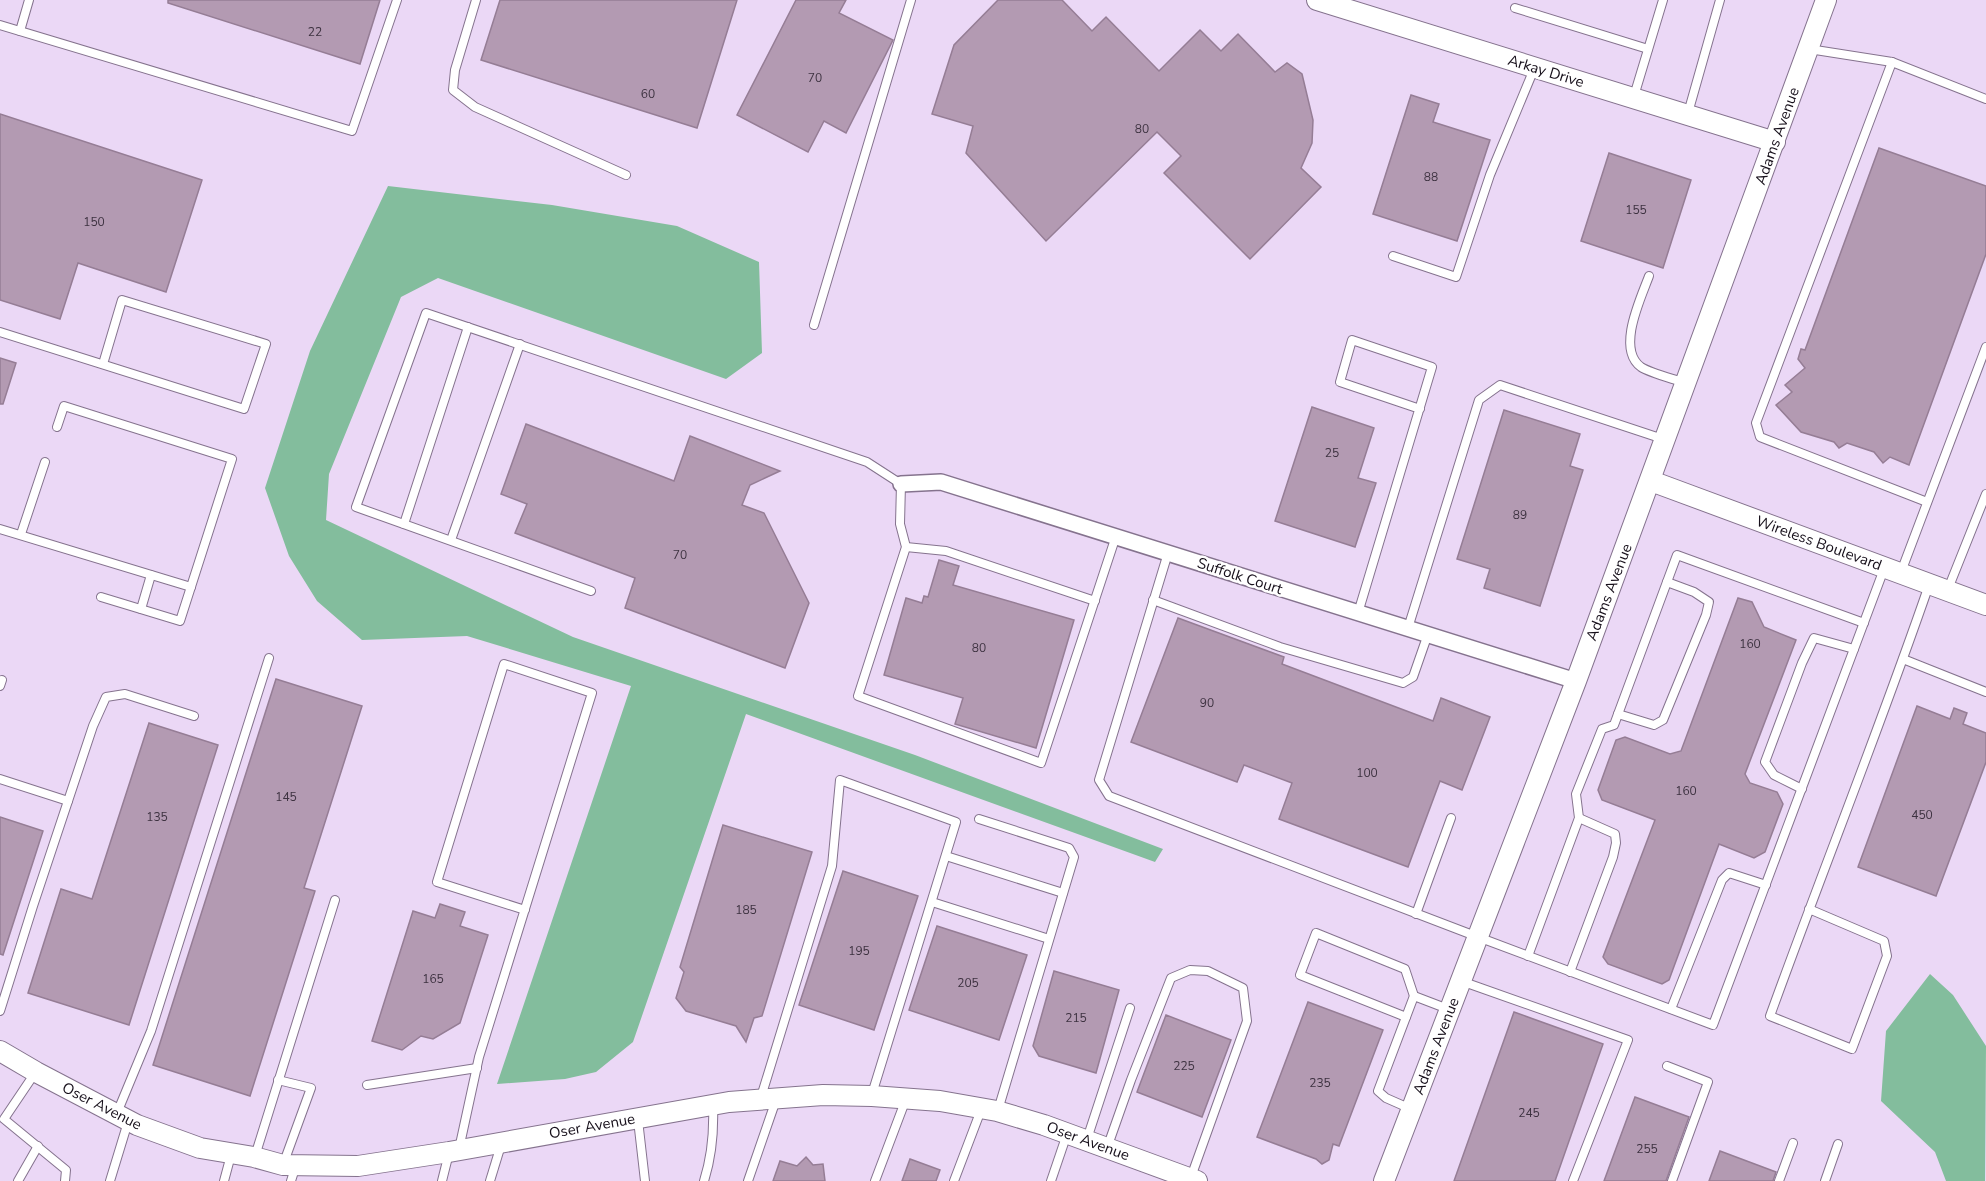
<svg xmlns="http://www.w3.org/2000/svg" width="1986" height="1181" font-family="'Nunito Sans',sans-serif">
<rect width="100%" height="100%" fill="#ebd8f6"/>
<g fill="#83bd9d">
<polygon points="388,186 552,205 677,226 759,262 762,353 726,379 438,278 401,297 329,474 326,520 573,637 915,755 1163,849 1155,862 746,714 633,1042 596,1072 565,1079 497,1084 631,686 467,636 362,640 317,601 289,556 265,488 310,351"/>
<polygon points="1930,974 1953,995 1986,1046 1985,1181 1946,1181 1935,1152 1881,1101 1886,1031"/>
</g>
<g fill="#b39ab2" stroke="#957d95" stroke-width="1.5">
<polygon points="168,0 380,0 360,64 168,3"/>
<polygon points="500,0 737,0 697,128 481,60"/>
<polygon points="796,0 846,0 839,13 893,40 846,133 824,121 808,152 737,115"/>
<polygon points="998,0 1062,0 1092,31 1106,17 1159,71 1200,30 1221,51 1238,34 1275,72 1287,63 1302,74 1313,120 1312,143 1301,168 1321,187 1250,259 1164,173 1181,156 1157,132 1046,241 966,153 973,126 932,114 954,45"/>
<polygon points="1411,95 1439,104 1433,122 1490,140 1457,241 1373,214"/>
<polygon points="0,114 202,180 166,292 78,263 60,319 0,300"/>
<polygon points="1879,148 1986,186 1986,254 1909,465 1890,457 1883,463 1874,452 1847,443 1839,448 1834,442 1801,432 1776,405 1792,392 1785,385 1805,368 1798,359 1801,349 1805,350"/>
<polygon points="1609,153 1691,180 1663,268 1581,241"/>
<polygon points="0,358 16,363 3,404 0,404"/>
<polygon points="1312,407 1374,428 1358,478 1376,483 1355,547 1275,521"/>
<polygon points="1504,410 1580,434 1570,466 1583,470 1540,606 1484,588 1490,569 1457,559"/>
<polygon points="526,424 674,481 690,436 780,471 750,485 742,505 764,513 809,603 785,668 625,608 635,578 515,533 527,504 501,494"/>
<polygon points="939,560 959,566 953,585 1074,620 1036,748 955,724 963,698 884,675 906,598 922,603 924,596 928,597"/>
<polygon points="1738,598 1752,602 1764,627 1796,640 1745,774 1750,783 1777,792 1783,804 1765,852 1754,858 1719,844 1669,980 1662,984 1608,964 1603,957 1655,820 1602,800 1598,790 1616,740 1625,737 1670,754 1681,751"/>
<polygon points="1178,618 1284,657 1282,664 1433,721 1441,698 1490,717 1462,790 1440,781 1408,867 1279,819 1292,783 1244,765 1237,782 1131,742"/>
<polygon points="276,679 362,706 304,888 315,891 250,1096 153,1065"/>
<polygon points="1917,706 1950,719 1954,708 1967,713 1963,724 1986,733 1986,762 1936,896 1858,867"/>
<polygon points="149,723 218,745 129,1025 28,993 61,889 92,899"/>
<polygon points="0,817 43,831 3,955 0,954"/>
<polygon points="723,825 812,852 762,1016 754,1018 746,1042 736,1026 686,1011 676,998 684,972 680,967"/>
<polygon points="843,871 918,896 874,1030 799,1005"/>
<polygon points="440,904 465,912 460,926 488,935 460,1023 433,1039 421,1036 402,1050 372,1041 413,911 435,918"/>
<polygon points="937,926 1027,955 999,1040 909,1010"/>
<polygon points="1054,971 1119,990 1096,1073 1039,1056 1033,1046"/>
<polygon points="1308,1002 1383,1030 1339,1146 1333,1144 1329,1160 1322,1164 1316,1159 1257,1137"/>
<polygon points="1514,1012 1603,1044 1555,1181 1454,1181"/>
<polygon points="1166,1015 1231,1040 1202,1117 1137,1092"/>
<polygon points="1635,1097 1689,1117 1666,1181 1604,1181"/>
<polygon points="1720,1151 1776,1172 1773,1181 1709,1181"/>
<polygon points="806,1157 813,1165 823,1164 825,1181 773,1181 780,1161 797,1166"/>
<polygon points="910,1159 940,1170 936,1181 902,1181"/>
</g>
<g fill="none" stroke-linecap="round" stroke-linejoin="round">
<defs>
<g id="service">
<polyline points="476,0 455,70 453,90 475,107 626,175"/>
<polyline points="1515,8 1648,49"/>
<polyline points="0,25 352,131 397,0"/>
<polyline points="20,31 29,0"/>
<polyline points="1809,49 1892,62 1986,99"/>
<polyline points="1892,62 1756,423 1760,437 1927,502"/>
<polyline points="1634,96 1663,0"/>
<polyline points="1688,113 1720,0"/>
<polyline points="1393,256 1456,277 1490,175 1534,69"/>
<path d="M1649,276C1641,298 1616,349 1641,367C1650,373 1674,379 1685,383"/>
<polyline points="814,325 911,0"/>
<polyline points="0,332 244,409 266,344 122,300 103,364"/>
<polyline points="57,427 64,406 232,459 180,621 101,597"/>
<polyline points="404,524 468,327"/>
<polyline points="0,529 191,587"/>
<polyline points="21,534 45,462"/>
<polyline points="451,540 520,344"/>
<polyline points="906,547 946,551 1095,601"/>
<polyline points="1168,553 1099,780 1109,796 1478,937 1713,1025 1884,569"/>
<polyline points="1901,572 1986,347"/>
<polyline points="1948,589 1986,494"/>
<polyline points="591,591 356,507 426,313 867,462 901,484 900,524 906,547 858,696 1041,763 1116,536"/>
<polyline points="1153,600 1280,647 1403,683 1413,677 1428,634"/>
<polyline points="141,609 151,575"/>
<polyline points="1358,613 1432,367 1352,340 1340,382 1420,409"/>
<polyline points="1408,628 1479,400 1500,385 1663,439"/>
<polyline points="1903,659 1986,692"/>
<polyline points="0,686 2,680"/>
<polyline points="1618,714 1654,725 1663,720 1706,615 1709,602 1694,592 1667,582"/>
<polyline points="0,779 68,801"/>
<polyline points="1802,789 1774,775 1765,762 1802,663 1814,638 1854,649"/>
<polyline points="979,819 1069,848 1074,857 998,1110"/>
<polyline points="946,856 1063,893"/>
<polyline points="932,902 1049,939"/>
<path d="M1809,909L1884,941L1887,956L1852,1049L1770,1016C1822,872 1879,730 1929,585"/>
<polyline points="1416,914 1451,818"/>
<polyline points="1528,956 1579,818 1576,794 1602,729 1614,725 1677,555 1864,623"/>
<polyline points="1570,972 1613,857 1616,843 1615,834 1579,818"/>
<polyline points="1461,981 1628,1040 1573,1181"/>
<polyline points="1671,1009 1722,880 1729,873 1766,885"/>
<polyline points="0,1011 33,906 93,726 106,697 125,694 194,716"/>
<polyline points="1406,1017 1300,975 1316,933 1405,969 1414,996"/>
<polyline points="1667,1066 1708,1082 1672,1181"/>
<polyline points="35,1073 4,1119 66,1170 65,1181"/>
<polyline points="278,1080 311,1088 284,1162"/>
<polyline points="367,1085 477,1068"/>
<polyline points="761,1097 832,866 840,780 956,822 872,1094"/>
<polyline points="1411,1109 1386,1098 1378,1091 1414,996 1448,1009"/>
<polyline points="117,1113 151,1031 269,658"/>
<polyline points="638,1120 645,1181"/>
<polyline points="1087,1139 1130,1008"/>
<polyline points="1107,1148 1131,1080 1171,978 1190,970 1208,971 1243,988 1247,1021 1191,1177"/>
<polyline points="459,1149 479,1057 592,693 504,664 437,882 525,910"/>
<polyline points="255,1156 335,900"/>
<polyline points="18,1181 38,1146"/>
<polyline points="110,1181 128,1122"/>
<polyline points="224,1181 231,1155"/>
<polyline points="291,1181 296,1165"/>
<polyline points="442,1181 449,1153"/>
<polyline points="490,1181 501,1145"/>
<path d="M704,1181C712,1156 714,1132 713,1106"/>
<polyline points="748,1181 776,1100"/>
<polyline points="875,1181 906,1099"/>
<polyline points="954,1181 981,1110"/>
<polyline points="1051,1181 1067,1134"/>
<polyline points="1779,1181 1793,1143"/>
<polyline points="1825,1181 1838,1144"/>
</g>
<polyline id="minor" points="901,484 941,482 1576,681"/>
<g id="tertiary">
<polyline points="1317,0 1775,142"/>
<polyline points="1651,481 1986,605"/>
<polyline points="0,1051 36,1072 137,1125 200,1148 254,1157 283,1165 358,1166 449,1152 729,1102 823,1095 872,1096 940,1101 997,1111 1044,1125 1197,1181"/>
<polyline points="1384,1181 1576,681 1826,0"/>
</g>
</defs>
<use href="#service" stroke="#85738e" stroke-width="10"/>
<use href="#minor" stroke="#85738e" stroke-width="18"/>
<use href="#tertiary" stroke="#85738e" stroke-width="22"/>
<use href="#service" stroke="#fff" stroke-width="8"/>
<use href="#minor" stroke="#fff" stroke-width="15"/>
<use href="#tertiary" stroke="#fff" stroke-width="20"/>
</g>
<g text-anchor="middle" stroke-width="5" stroke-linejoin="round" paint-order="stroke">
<g font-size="12" fill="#3d3240">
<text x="315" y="36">22</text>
<text x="815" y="82">70</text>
<text x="648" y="98">60</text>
<text x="1142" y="133">80</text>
<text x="1431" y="181">88</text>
<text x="1636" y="214">155</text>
<text x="94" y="226">150</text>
<text x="1332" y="457">25</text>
<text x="1520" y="519">89</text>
<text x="680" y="559">70</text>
<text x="1750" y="648">160</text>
<text x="979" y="652">80</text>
<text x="1207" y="707">90</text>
<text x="1367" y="777">100</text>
<text x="1686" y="795">160</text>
<text x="286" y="801">145</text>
<text x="1922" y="819">450</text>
<text x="157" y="821">135</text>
<text x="746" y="914">185</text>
<text x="859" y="955">195</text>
<text x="433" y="983">165</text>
<text x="968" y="987">205</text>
<text x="1076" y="1022">215</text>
<text x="1184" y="1070">225</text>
<text x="1320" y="1087">235</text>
<text x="1529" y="1117">245</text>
<text x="1647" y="1153">255</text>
</g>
<g font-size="15" fill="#160f1a" stroke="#fff">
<text transform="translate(1546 71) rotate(17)" y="5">Arkay Drive</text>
<text transform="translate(1777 136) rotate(-70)" y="5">Adams Avenue</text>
<text transform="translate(1819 543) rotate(20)" y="5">Wireless Boulevard</text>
<text transform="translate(1240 576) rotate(18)" y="5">Suffolk Court</text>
<text transform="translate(1609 592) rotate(-69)" y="5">Adams Avenue</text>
<text transform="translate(1436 1046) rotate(-69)" y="5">Adams Avenue</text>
<text transform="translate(102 1106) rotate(27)" y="5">Oser Avenue</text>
<text transform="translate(592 1126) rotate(-10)" y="5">Oser Avenue</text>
<text transform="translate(1088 1141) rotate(20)" y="5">Oser Avenue</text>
</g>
</g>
</svg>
